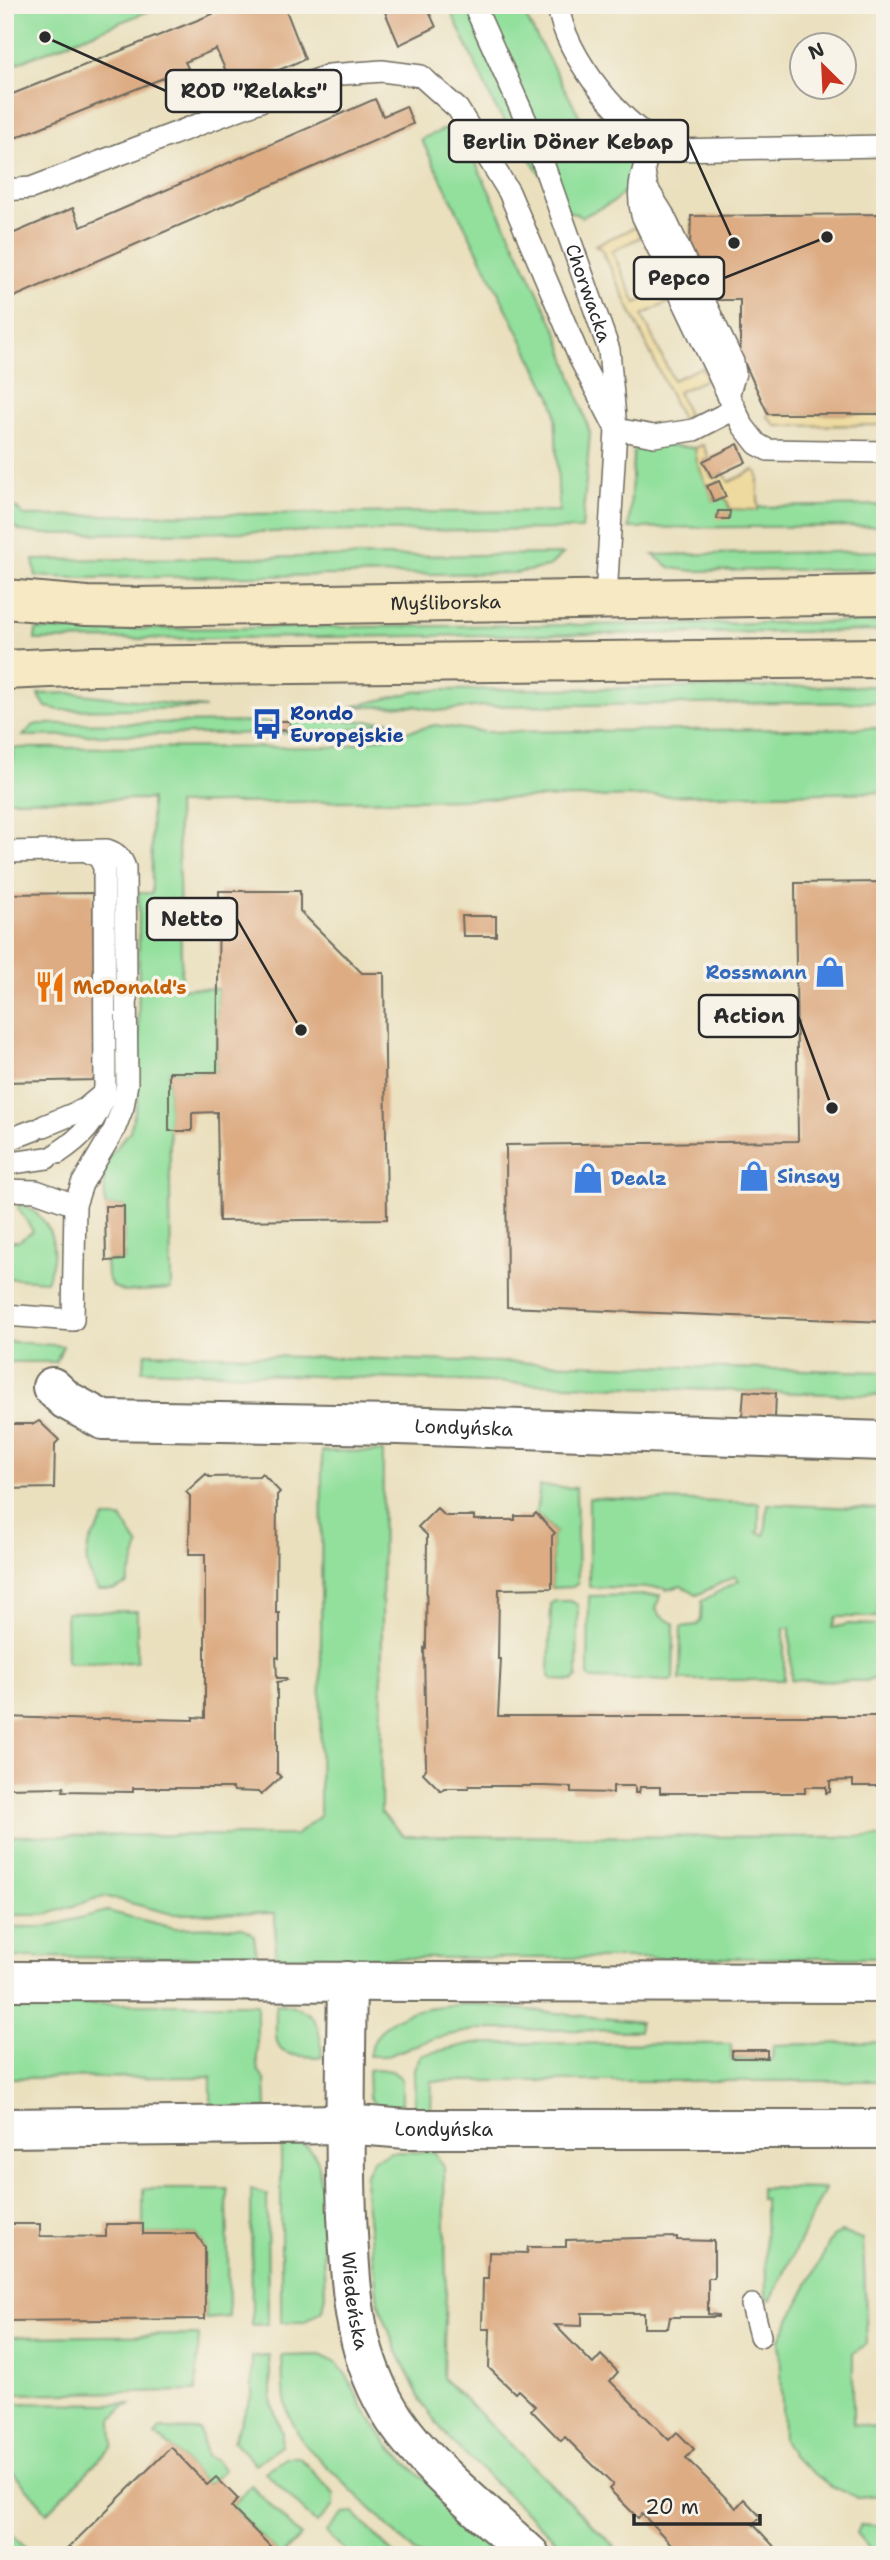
<svg xmlns="http://www.w3.org/2000/svg" width="890" height="2560" font-family="'Shantell Sans',sans-serif">
<rect width="100%" height="100%" fill="#f7f3e8"/>
<filter id="ink" filterUnits="userSpaceOnUse"><feTurbulence type="fractalNoise" baseFrequency=".0143" numOctaves="2"/><feDisplacementMap in="SourceGraphic" scale="14" xChannelSelector="R" yChannelSelector="G"/><feConvolveMatrix kernelMatrix="1 2 1 2 8 2 1 2 1" color-interpolation-filters="sRGB"/></filter>
<filter id="wash" filterUnits="userSpaceOnUse"><feTurbulence type="fractalNoise" baseFrequency=".00686" numOctaves="4" result="noise"/><feDisplacementMap in="SourceGraphic" scale="28" xChannelSelector="R" yChannelSelector="G"/><feGaussianBlur stdDeviation="1.57" result="paint"/><feColorMatrix in="noise" values="0 0 0 0 0 0 0 0 0 0 0 0 0 0 0 0 0 1.4 0 .05"/><feComposite in="paint" operator="in"/></filter>
<g filter="url(#wash)">
<rect width="100%" height="100%" fill="#eae0be"/>
<g fill="#93e09d" stroke="#5f8664" stroke-width="2">
<polygon points="5,5 164,5 5,68"/>
<polygon points="448,5 522,5 523,12 586,128 598,141 628,153 633,166 631,185 615,201 582,217 564,209 495,107"/>
<polygon points="457,124 558,334 590,433 582,529 46,534 21,531 5,521 5,497 24,516 559,511 555,409 551,397 421,139"/>
<polygon points="634,443 695,448 697,461 714,501 726,497 730,509 758,509 758,507 885,505 885,526 629,528"/>
<polygon points="885,551 885,569 694,571 671,568 653,555"/>
<polygon points="563,554 548,567 516,573 75,578 36,576 33,560"/>
<polygon points="885,622 885,631 35,640 36,630"/>
<polygon points="885,686 885,702 483,706 437,711 415,706 351,707 414,692 436,690"/>
<polygon points="72,693 206,708 60,710 46,707 38,694"/>
<polygon points="290,721 393,721 342,731 305,733 23,736 32,726 38,724 270,722 271,731 290,730"/>
<polygon points="435,725 485,732 885,728 885,792 177,804 182,988 218,989 217,1072 169,1072 171,1289 124,1292 112,1286 107,1276 106,1261 124,1260 124,1206 105,1206 104,1163 130,1131 138,1099 139,893 152,893 151,799 5,800 5,762 13,762 12,748 342,747"/>
<path d="M19,1204C53,1216 61,1250 46,1281L5,1278V1241H19L33,1231L18,1208Z"/>
<polygon points="5,1341 63,1346 56,1362 5,1362"/>
<polygon points="146,1353 885,1372 885,1396 142,1370"/>
<polygon points="322,1451 383,1452 381,1812 404,1836 885,1837 885,1958 276,1958 275,1913 172,1914 104,1896 45,1915 5,1915 5,1836 296,1835 320,1816"/>
<polygon points="540,1486 576,1488 578,1583 573,1587 552,1588 552,1536 555,1532 536,1513"/>
<polygon points="589,1498 759,1503 759,1530 757,1532 765,1535 768,1504 879,1509 878,1617 836,1617 832,1628 849,1624 878,1625 878,1678 865,1681 791,1680 790,1628 784,1628 784,1680 680,1680 681,1627 697,1625 701,1620 702,1601 739,1580 735,1576 697,1595 681,1586 666,1590 666,1588 660,1588 589,1587"/>
<path d="M105,1518H121L139,1546L127,1584L114,1590H98C78,1558 86,1546 105,1518Z"/>
<polygon points="660,1595 656,1610 661,1616 674,1624 673,1681 592,1679 588,1676 589,1596"/>
<polygon points="555,1601 573,1601 578,1606 577,1677 572,1681 553,1680 549,1676 551,1604"/>
<polygon points="137,1611 137,1662 67,1663 66,1612"/>
<polygon points="107,1911 174,1928 241,1927 251,1932 254,1936 257,1958 5,1957 5,1927 45,1927"/>
<polygon points="5,2004 257,2004 257,2063 258,2070 265,2079 266,2109 211,2109 211,2077 5,2078"/>
<path d="M276,2004C314,2006 321,2023 322,2057C270,2056 276,2051 276,2004Z"/>
<path d="M473,2004L639,2022V2031L480,2029L435,2038L387,2056H369C379,2008 434,2005 473,2004Z"/>
<polygon points="885,2042 885,2081 432,2081 431,2111 415,2115 414,2068 421,2055 474,2043 731,2044 731,2059 772,2060 773,2045"/>
<polygon points="378,2069 392,2071 402,2079 402,2116 378,2111 369,2096 368,2070"/>
<path d="M281,2140C300,2142 312,2144 319,2164L325,2295L322,2310L304,2322H281Z"/>
<polygon points="391,2152 434,2152 444,2167 446,2291 443,2378 623,2555 571,2555 450,2440 423,2405 395,2347 378,2301 365,2193 366,2174 374,2159"/>
<polygon points="760,2188 825,2189 771,2300 766,2298 765,2199 760,2199"/>
<polygon points="143,2189 227,2189 229,2317 205,2319 205,2247 196,2234 143,2234"/>
<polygon points="251,2189 267,2195 268,2324 252,2325"/>
<polygon points="841,2232 863,2239 867,2344 853,2353 853,2424 881,2428 885,2495 856,2497 829,2485 792,2456 783,2440 780,2339 833,2236"/>
<polygon points="199,2335 196,2391 5,2394 5,2337"/>
<polygon points="320,2355 337,2363 347,2376 363,2408 390,2447 504,2555 418,2555 302,2442 288,2413 283,2389 282,2356"/>
<polygon points="269,2356 272,2405 282,2433 281,2446 255,2464 233,2441 252,2395 252,2357"/>
<polygon points="5,2403 133,2404 123,2407 112,2419 113,2446 47,2512 5,2463"/>
<polygon points="160,2429 200,2430 206,2456 216,2461 224,2470 207,2485 171,2447 155,2435"/>
<polygon points="287,2457 299,2457 334,2494 334,2506 316,2523 265,2472"/>
<polygon points="251,2486 301,2536 282,2555 279,2555 231,2507"/>
<polygon points="354,2513 394,2555 349,2555 326,2532 343,2514"/>
<polygon points="861,2524 885,2526 885,2555 876,2555 857,2533"/>
<polygon points="5,2527 32,2555 5,2555"/>
</g>
<g fill="#eeda9e" stroke="#8c8264" stroke-width="2">
<polygon points="636,227 641,237 612,251 636,303 665,290 671,301 642,315 673,380 702,367 707,379 678,392 688,415 682,420 602,250 595,245"/>
<polygon points="768,414 885,414 885,425 776,426 767,416"/>
<polygon points="703,445 709,458 703,461 712,478 724,473 729,482 754,470 758,473 758,510 730,509 719,481 707,486 697,461 695,448"/>
</g>
<g id="blocks">
<g fill="#ddac83">
<polygon points="235,5 284,5 305,59 234,89 216,49 185,62 188,68 5,142 5,97"/>
<polygon points="382,5 426,5 436,27 399,45"/>
<polygon points="375,99 383,116 406,106 413,124 5,301 5,237 73,208 81,227"/>
<polygon points="885,214 885,414 768,414 740,353 740,300 716,300 690,245 691,216"/>
<polygon points="738,444 746,462 712,478 703,461"/>
<polygon points="719,481 726,497 714,502 707,486"/>
<polygon points="718,511 730,511 729,519 717,519"/>
<polygon points="270,721 290,721 290,730 271,731"/>
<polygon points="885,882 885,1322 507,1307 506,1145 798,1141 795,883"/>
<polygon points="219,891 300,891 300,911 362,973 384,973 387,1219 219,1221 217,1112 192,1113 192,1131 169,1131 169,1072 217,1072"/>
<polygon points="93,893 95,1080 5,1082 5,894"/>
<polygon points="462,916 496,916 496,936 463,936"/>
<polygon points="105,1206 124,1206 124,1260 106,1261"/>
<polygon points="744,1391 776,1393 775,1419 742,1417"/>
<polygon points="39,1421 59,1440 55,1444 54,1488 5,1489 5,1424 34,1424"/>
<polygon points="262,1473 280,1492 277,1495 276,1613 279,1613 279,1658 276,1657 277,1678 286,1678 287,1680 277,1682 277,1773 281,1777 261,1795 258,1792 234,1791 233,1788 133,1788 133,1792 63,1791 64,1787 5,1788 5,1717 97,1720 101,1718 193,1720 193,1717 205,1718 205,1554 189,1554 190,1496 186,1492 206,1474 209,1477 259,1476"/>
<polygon points="437,1508 445,1516 474,1516 474,1520 515,1520 515,1516 533,1516 536,1513 555,1533 552,1536 552,1588 499,1589 498,1659 501,1659 498,1716 885,1716 885,1786 853,1786 853,1780 830,1781 830,1792 826,1793 826,1787 805,1787 805,1793 660,1793 660,1787 640,1787 639,1793 635,1793 635,1786 613,1786 613,1793 571,1792 571,1787 544,1786 469,1786 469,1788 444,1788 441,1791 423,1773 426,1769 424,1648 426,1649 427,1535 418,1527"/>
<rect x="732" y="2050" width="35" height="8"/>
<polygon points="5,2224 40,2224 40,2236 106,2237 106,2224 143,2224 143,2234 196,2234 205,2247 205,2319 5,2321"/>
<polygon points="677,2237 677,2240 714,2241 714,2278 708,2278 708,2314 718,2315 718,2317 670,2317 668,2328 644,2328 644,2313 582,2313 582,2326 555,2325 593,2364 601,2355 618,2372 610,2381 669,2440 677,2432 694,2449 686,2458 736,2508 744,2499 761,2517 753,2524 782,2555 672,2555 677,2550 642,2514 638,2518 609,2489 613,2485 565,2437 561,2441 531,2410 535,2406 518,2390 515,2393 489,2368 490,2329 482,2329 483,2279 488,2279 489,2252 527,2253 528,2247 566,2247 566,2240"/>
<polygon points="171,2447 207,2485 216,2477 238,2499 231,2507 279,2555 61,2555"/>
</g>
</g>
</g>
<g filter="url(#ink)">
<use href="#blocks" fill-opacity="0" stroke="#6e6a5e" stroke-width="2"/>
<g fill="none" stroke-linecap="round" stroke-linejoin="round">
<defs>
<g id="service">
<path id="s1" d="M474,5L536,143L609,350L616,429L606,598"/>
<path d="M558,5C564,56 625,131 672,150L885,146"/>
<path d="M653,141C644,166 635,188 642,215L743,426L757,444L768,450L885,452"/>
<polyline points="644,171 647,188 663,214 733,362 735,373 728,396"/>
<polyline points="5,190 31,188 329,75 382,71 421,76 458,109 509,192 580,359 616,429"/>
<polyline points="616,429 654,436 694,430 735,409"/>
<path d="M5,852L107,850C117,853 122,858 125,868L127,1083L123,1107L114,1130L82,1184L75,1205L73,1320L5,1315"/>
<polyline points="44,1126 85,1109 103,1094"/>
<polyline points="5,1141 34,1130"/>
<path d="M58,1153C82,1137 97,1122 105,1093L104,867L99,857L87,851"/>
<polyline points="5,1164 47,1158"/>
<polyline points="5,1190 36,1191 75,1205"/>
<polyline points="752,2305 760,2336"/>
</g>
<g id="minor">
<path id="s2" d="M52,1387L66,1400L103,1420L398,1425L885,1441"/>
<polyline points="5,1981 885,1983"/>
<path id="s3" d="M347,1981C346,2059 344,2137 347,2215C351,2289 352,2355 395,2420C429,2470 485,2513 530,2555"/>
<path id="s4" d="M5,2128L345,2124L407,2129H885"/>
</g>
<g id="secondary">
<path id="s5" d="M5,599L87,606L137,607L885,595"/>
<polyline points="5,670 93,666 885,658"/>
</g>
</defs>
<use href="#service" stroke="#6e6a5e" stroke-width="24"/>
<use href="#minor" stroke="#6e6a5e" stroke-width="42"/>
<use href="#secondary" stroke="#6e6a5e" stroke-width="42"/>
<use href="#service" stroke="#fff" stroke-width="21"/>
<use href="#minor" stroke="#fff" stroke-width="38"/>
<use href="#secondary" stroke="#f6e9c3" stroke-width="38"/>
</g>
</g>
<defs>
<symbol id="bus-bare" viewBox="-9 -9 18 18"><path d="M-5-6H5V4H4V6H2V4H-2V6H-4V4H-5ZM-3.5-4V0h7V-4ZM-3.5 1.2v1.5H-2V1.2ZM2 1.2v1.5H3.5V1.2Z" fill="#1a4fb4" stroke="#f7f3e8" stroke-width="2.5" paint-order="stroke"/></symbol>
<symbol id="shop-bare" viewBox="-9 -9 18 18"><path d="M-5-2.5h2.3a2.7 3.5 0 0 1 5.4 0H5L5.5 6h-11ZM-1.5-2.5h3a1.5 2.3 0 0 0-3 0Z" fill="#3f7fe0" stroke="#f7f3e8" stroke-width="2.5" paint-order="stroke"/></symbol>
<symbol id="restaurant-bare" viewBox="-9 -9 18 18"><path d="M-5-6h1v4h1v-4h1v4h1v-4h1v5L-1.5 .5V6h-2V.5L-5-1ZM5-6V6H3V1.5H1.5Q1.5-4 5-6Z" fill="#e8710a" stroke="#f7f3e8" stroke-width="2.5" paint-order="stroke"/></symbol>
</defs>
<g fill-rule="evenodd">
<use href="#bus-bare" x="245" y="702" width="44" height="44"/>
<use href="#shop-bare" x="808" y="950" width="44" height="44"/>
<use href="#restaurant-bare" x="28" y="965" width="44" height="44"/>
<use href="#shop-bare" x="732" y="1154" width="44" height="44"/>
<use href="#shop-bare" x="566" y="1156" width="44" height="44"/>
</g>
<g text-anchor="middle" stroke-width="7" stroke-linejoin="round" paint-order="stroke">
<g font-size="19" fill="#2b2b2b" stroke="#f7f3e8">
<text dy="7" stroke="none"><textPath href="#s1" startOffset="310">Chorwacka</textPath></text>
<text dy="7" stroke="none"><textPath href="#s5" startOffset="441">Myśliborska</textPath></text>
<text dy="7" stroke="none"><textPath href="#s2" startOffset="422">Londyńska</textPath></text>
<text dy="7" stroke="none"><textPath href="#s4" startOffset="439">Londyńska</textPath></text>
<text dy="7" stroke="none"><textPath href="#s3" startOffset="320">Wiedeńska</textPath></text>
</g>
<g font-size="19" font-weight="bold" fill="#164399" stroke="#f7f3e8" text-anchor="start">
<text x="290" y="720">Rondo<tspan x="290" dy="22">Europejskie</tspan></text>
</g>
<g font-size="19" font-weight="bold" fill="#366cbe" stroke="#f7f3e8" text-anchor="start">
<text x="807" y="979" text-anchor="end">Rossmann</text>
<text x="777" y="1183">Sinsay</text>
<text x="611" y="1185">Dealz</text>
</g>
<g font-size="19" font-weight="bold" fill="#c56008" stroke="#f7f3e8" text-anchor="start">
<text x="73" y="994">McDonald's</text>
</g>
</g>
<path fill="none" stroke="#2b2b2b" stroke-width="2.5" d="M45 37L166 91M734 243L688 141M827 237L724 278M301 1030L237 919M832 1108L798 1016"/>
<g fill="#2b2b2b" stroke="#f7f3e8" stroke-width="2.5">
<circle cx="45" cy="37" r="7"/>
<circle cx="734" cy="243" r="7"/>
<circle cx="827" cy="237" r="7"/>
<circle cx="301" cy="1030" r="7"/>
<circle cx="832" cy="1108" r="7"/>
</g>
<g fill="#f7f3e8" stroke="#2b2b2b" stroke-width="2.5">
<rect x="166" y="70" width="175" height="42" rx="7"/>
<rect x="449" y="120" width="239" height="42" rx="7"/>
<rect x="634" y="257" width="90" height="42" rx="7"/>
<rect x="147" y="898" width="90" height="42" rx="7"/>
<rect x="699" y="995" width="99" height="42" rx="7"/>
</g>
<g font-size="21" text-anchor="middle" font-weight="bold" fill="#2b2b2b">
<text x="254" y="98">ROD "Relaks"</text>
<text x="568" y="149">Berlin Döner Kebap</text>
<text x="679" y="285">Pepco</text>
<text x="192" y="926">Netto</text>
<text x="749" y="1023">Action</text>
</g>
<rect width="890" height="2560" fill="none" stroke="#f7f3e8" stroke-width="28"/>
<g transform="translate(823 66) rotate(336)"><circle r="33" fill="#f7f3e8" stroke="#a5a39c" stroke-width="2"/>
<path d="M0-5L12 26L0 18L-12 26Z" fill="#c8321e"/>
<text y="-10" font-size="19" font-weight="bold" text-anchor="middle" fill="#2b2b2b">N</text>
</g>
<path d="M634 2514v10h126v-10" fill="none" stroke="#2b2b2b" stroke-width="3.5"/>
<text x="645" y="2514" font-size="21" fill="#2b2b2b" stroke="#f7f3e8" stroke-width="5" paint-order="stroke">20 m</text>
</svg>
